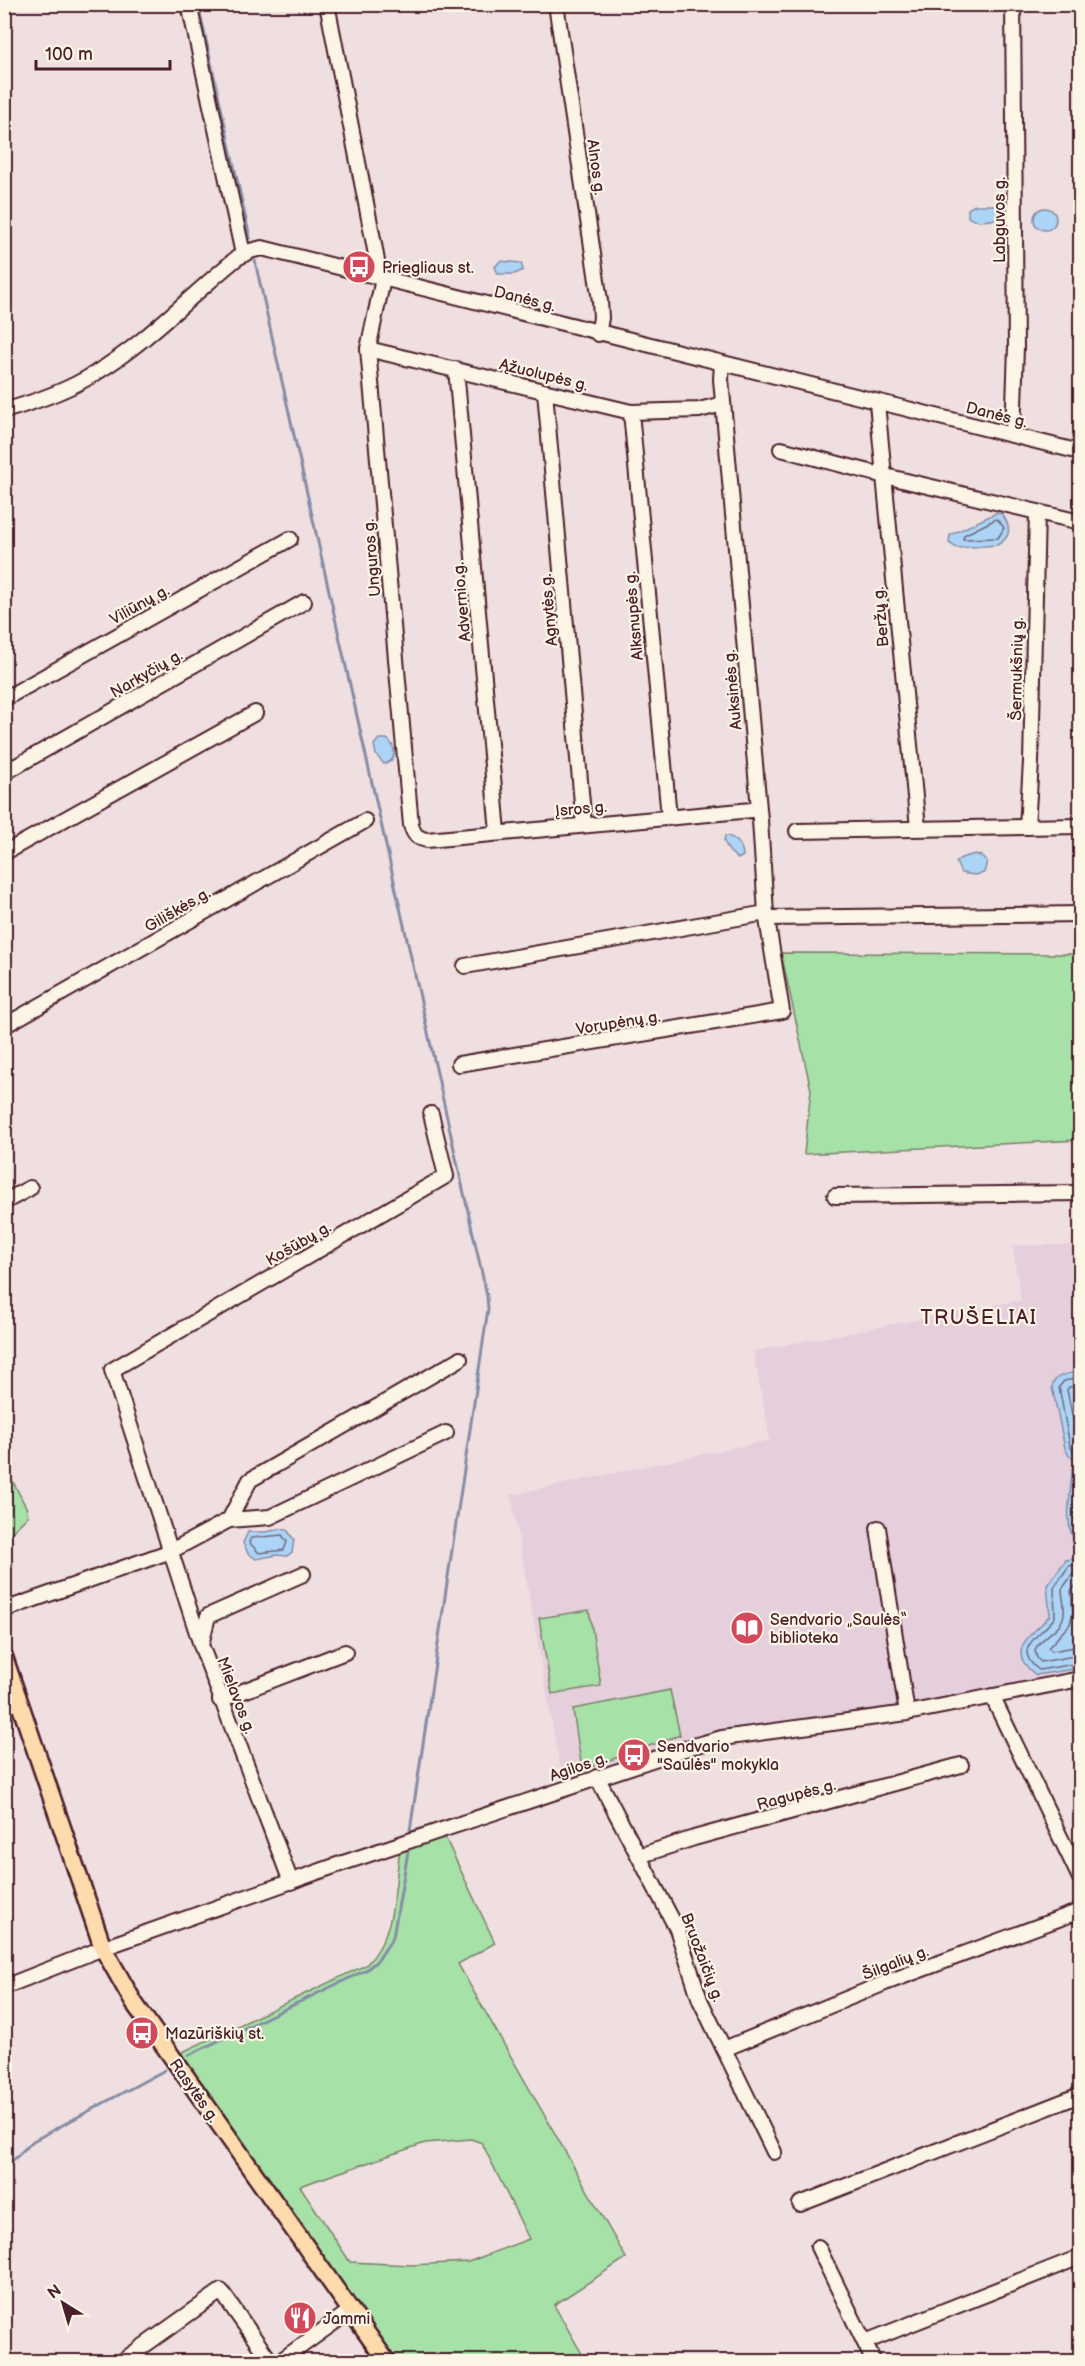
<svg xmlns="http://www.w3.org/2000/svg" width="1085" height="2366" font-family="'Balsamiq Sans',sans-serif">
<rect width="100%" height="100%" fill="#efdfe0"/>
<filter id="ink" filterUnits="userSpaceOnUse"><feTurbulence type="fractalNoise" baseFrequency=".0167" numOctaves="2"/><feDisplacementMap in="SourceGraphic" scale="12" xChannelSelector="R" yChannelSelector="G"/><feConvolveMatrix kernelMatrix="1 2 1 2 8 2 1 2 1" color-interpolation-filters="sRGB"/></filter>
<g filter="url(#ink)">
<polygon fill="#e6cfdc" points="1012,1245 1080,1245 1080,1674 895,1709 783,1723 563,1784 511,1495 770,1440 753,1351 1021,1300"/>
<g fill="#a6e1a7" stroke="#788069" stroke-width="1.5" fill-rule="evenodd">
<polygon points="781,953 1080,954 1080,1140 804,1154 811,1090"/>
<polygon points="5,1466 27,1509 28,1516 5,1539"/>
<polygon points="589,1610 601,1686 552,1694 539,1618"/>
<polygon points="670,1690 680,1735 582,1770 573,1709"/>
<path d="M444,1835L495,1943L458,1964L626,2258L554,2305L586,2361H395L174,2056L366,1965C396,1936 394,1888 400,1849ZM471,2139L482,2143L529,2239L468,2262L411,2265L350,2262L300,2186L425,2143Z"/>
</g>
<g fill="#acd4f6" stroke="#858ca5" stroke-width="1.5">
<path d="M975,205H998V218C990,221 975,223 968,217V209Z"/>
<circle cx="1045" cy="219" r="11"/>
<polygon points="500,261 521,263 523,270 515,274 498,274 495,267"/>
<path d="M996,513L1002,514C1011,527 1012,537 997,545L957,548L949,543L950,535Z"/>
<path d="M379,739H387C397,747 397,761 384,764L376,755L374,745Z"/>
<path d="M725,836C735,836 743,846 743,856L738,859L729,851L724,841Z"/>
<polygon points="975,854 981,856 987,861 984,873 975,875 961,873 956,862 961,858"/>
<path d="M1077,1372L1080,1374V1459L1076,1460L1069,1456L1065,1448L1052,1387C1054,1375 1067,1374 1077,1372Z"/>
<path d="M1080,1462V1544L1076,1543C1062,1522 1072,1492 1072,1469L1074,1464Z"/>
<polygon points="281,1529 287,1530 294,1540 292,1552 287,1556 277,1555 256,1559 248,1553 243,1543 248,1532 265,1532"/>
<path d="M1080,1558V1668L1036,1675C1002,1649 1034,1635 1050,1615L1047,1585L1066,1560Z"/>
</g>
<g fill="none" stroke-linecap="round" stroke-linejoin="round">
<g stroke="#71677c" stroke-width="1.5">
<polygon points="996,519 999,521 1004,528 998,538 963,539 964,535"/>
<polyline points="1080,1378 1064,1381 1059,1387 1070,1446 1074,1453 1080,1454"/>
<polyline points="1080,1386 1069,1387 1067,1390 1078,1444 1080,1446"/>
<path d="M1080,1469L1078,1471C1078,1490 1068,1523 1080,1538"/>
<polygon points="282,1535 287,1542 284,1550 259,1553 249,1542 251,1538"/>
<path d="M1080,1564L1069,1566L1054,1587L1055,1617C1044,1634 1009,1647 1039,1670L1080,1663"/>
<path d="M1080,1572L1073,1574L1062,1589C1062,1596 1065,1605 1064,1613C1063,1630 1041,1635 1035,1650L1037,1658L1041,1662L1080,1655"/>
<polyline points="1080,1581 1071,1591 1073,1612 1070,1624 1048,1648 1052,1651 1080,1646"/>
</g>
<g stroke="#858ca5" stroke-width="3">
<polyline points="198,4 250,238"/>
<polyline points="255,261 487,1296 488,1309 410,1831"/>
<polyline points="189,2055 366,1970 378,1960 393,1937 408,1852"/>
<polyline points="4,2172 6,2167 33,2141 165,2070"/>
<polyline points="4,2314 11,2362"/>
</g>
<defs>
<g id="minor">
<polyline points="189,4 243,254"/>
<polyline points="327,4 374,244 378,267 377,277"/>
<polyline points="556,4 600,301 601,318 598,334"/>
<path d="M383,279L368,349L411,825C414,835 417,838 427,840L752,810"/>
<polyline points="368,349 631,412 699,410 715,406"/>
<polyline points="456,369 498,832"/>
<polyline points="545,392 584,825"/>
<polyline points="877,403 918,828"/>
<path d="M4,411C35,402 67,391 94,374C146,343 190,296 237,258L250,251L262,248L1080,452"/>
<polyline points="631,412 669,817"/>
<polyline points="1013,435 1016,347 1013,4"/>
<polyline points="781,449 885,476 1080,522"/>
<polyline points="4,699 290,539"/>
<polyline points="4,773 304,602"/>
<polyline points="1027,827 1031,762 1037,512"/>
<polyline points="797,831 1080,826"/>
<polyline points="4,853 255,713"/>
<polyline points="767,918 1080,914"/>
<polyline points="465,966 766,913"/>
<polyline points="4,1026 365,821"/>
<polyline points="459,1064 782,1011 766,913 760,820 721,379 722,364"/>
<polyline points="835,1196 1080,1193"/>
<polyline points="4,1202 30,1188"/>
<polyline points="229,1520 250,1480 460,1359"/>
<polyline points="878,1528 907,1713"/>
<polyline points="4,1610 171,1551 229,1520 270,1517 446,1433"/>
<polyline points="201,1645 112,1370 446,1176 431,1114"/>
<polyline points="992,1696 1080,1878"/>
<polyline points="220,1700 345,1652"/>
<polyline points="597,1777 677,1929 700,2000 774,2152"/>
<polyline points="639,1856 694,1838 961,1765"/>
<polyline points="291,1882 201,1645 208,1616 303,1574"/>
<polyline points="4,1987 103,1948 340,1864 690,1747 722,1738 907,1713 1080,1679"/>
<polyline points="724,2049 885,1983 1080,1911"/>
<polyline points="800,2204 1080,2095"/>
<polyline points="818,2247 874,2362"/>
<polyline points="865,2342 1080,2257"/>
<polyline points="121,2362 221,2291 271,2362"/>
<polyline points="279,2362 350,2311"/>
</g>
<polyline id="major" points="4,1657 103,1948 134,2003 387,2362"/>
</defs>
<use href="#minor" stroke="#4a1f2b" stroke-width="18"/>
<use href="#major" stroke="#4a1f2b" stroke-width="21"/>
<use href="#minor" stroke="#fcf5e5" stroke-width="14"/>
<use href="#major" stroke="#fedbac" stroke-width="16"/>
</g>
</g>
<defs>
<symbol id="bus-disc" viewBox="-11 -11 22 22"><circle r="9.5" fill="#d1495b" stroke="#fcf5e5"/><path d="M-5-6H5V4H4V6H2V4H-2V6H-4V4H-5ZM-3.5-4V0h7V-4ZM-3.5 1.2v1.5H-2V1.2ZM2 1.2v1.5H3.5V1.2Z" fill="#fff"/></symbol>
<symbol id="library-disc" viewBox="-11 -11 22 22"><circle r="9.5" fill="#d1495b" stroke="#fcf5e5"/><path d="M-6-4Q-3-5.5-.7-3.5V5Q-3 3-6 4ZM6-4Q3-5.5 .7-3.5V5Q3 3 6 4Z" fill="#fff"/></symbol>
<symbol id="restaurant-disc" viewBox="-11 -11 22 22"><circle r="9.5" fill="#d1495b" stroke="#fcf5e5"/><path d="M-5-6h1v4h1v-4h1v4h1v-4h1v5L-1.5 .5V6h-2V.5L-5-1ZM5-6V6H3V1.5H1.5Q1.5-4 5-6Z" fill="#fff"/></symbol>
</defs>
<g fill-rule="evenodd">
<use href="#bus-disc" x="340" y="248" width="38" height="38"/>
<use href="#library-disc" x="728" y="1609" width="38" height="38"/>
<use href="#bus-disc" x="615" y="1736" width="38" height="38"/>
<use href="#bus-disc" x="123" y="2014" width="38" height="38"/>
<use href="#restaurant-disc" x="281" y="2299" width="38" height="38"/>
</g>
<g text-anchor="middle" stroke-width="4.5" stroke-linejoin="round" paint-order="stroke">
<g font-size="16" fill="#4a1f2b" stroke="#fcf5e5">
<text transform="translate(597 167) rotate(82)" y="6">Alnos g.</text>
<text transform="translate(999 220) rotate(-90)" y="6">Labguvos g.</text>
<text transform="translate(525 298) rotate(14)" y="6">Danės g.</text>
<text transform="translate(544 374) rotate(14)" y="6">Ąžuolupės g.</text>
<text transform="translate(997 414) rotate(14)" y="6">Danės g.</text>
<text transform="translate(371 558) rotate(-95)" y="6">Unguros g.</text>
<text transform="translate(461 602) rotate(-95)" y="6">Advernio g.</text>
<text transform="translate(139 604) rotate(-29)" y="6">Viliūnų g.</text>
<text transform="translate(548 610) rotate(-95)" y="6">Agnytės g.</text>
<text transform="translate(633 616) rotate(-95)" y="6">Alksnupės g.</text>
<text transform="translate(880 617) rotate(-95)" y="6">Beržų g.</text>
<text transform="translate(1016 669) rotate(-89)" y="6">Šermukšnių g.</text>
<text transform="translate(146 673) rotate(-30)" y="6">Narkyčių g.</text>
<text transform="translate(732 690) rotate(-95)" y="6">Auksinės g.</text>
<text transform="translate(581 808) rotate(-5)" y="6">Įsros g.</text>
<text transform="translate(177 909) rotate(-30)" y="6">Giliškės g.</text>
<text transform="translate(618 1022) rotate(-9)" y="6">Vorupėnų g.</text>
<text transform="translate(298 1243) rotate(-30)" y="6">Košūbų g.</text>
<text transform="translate(237 1695) rotate(69)" y="6">Mielavos g.</text>
<text transform="translate(578 1766) rotate(-19)" y="6">Agilos g.</text>
<text transform="translate(796 1794) rotate(-15)" y="6">Ragupės g.</text>
<text transform="translate(703 1957) rotate(69)" y="6">Bruožaičių g.</text>
<text transform="translate(895 1962) rotate(-21)" y="6">Šilgalių g.</text>
<text transform="translate(195 2090) rotate(55)" y="6">Rasytės g.</text>
</g>
<g font-size="16" fill="#4a1f2b" stroke="#fcf5e5" text-anchor="start">
<text x="382" y="273">Priegliaus st.</text>
<text x="770" y="1625">Sendvario „Saulės“<tspan x="770" dy="18">biblioteka</tspan></text>
<text x="657" y="1752">Sendvario<tspan x="657" dy="18">"Saulės" mokykla</tspan></text>
<text x="165" y="2039">Mazūriškių st.</text>
<text x="323" y="2324">Jammi</text>
</g>
<g font-size="20" letter-spacing="1.5" fill="#4a1f2b" stroke="#fcf5e5">
<text x="979" y="1324">TRUŠELIAI</text>
</g>
</g>
<rect width="1085" height="2366" fill="none" stroke="#fcf5e5" stroke-width="24"/>
<rect x="12" y="12" width="1061" height="2342" fill="none" stroke="#4a1f2b" stroke-width="2" filter="url(#ink)"/>
<g transform="translate(63 2303) rotate(323)" stroke="#fcf5e5" stroke-width="4.5" paint-order="stroke">
<path d="M0-4.5L10 22L0 15L-10 22Z" fill="#4a1f2b"/>
<text y="-9" font-size="16" font-weight="bold" text-anchor="middle" fill="#4a1f2b">N</text>
</g>
<path d="M36 60v9h134v-9" fill="none" stroke="#4a1f2b" stroke-width="3"/>
<text x="45" y="60" font-size="18" fill="#4a1f2b" stroke="#fcf5e5" stroke-width="4.5" paint-order="stroke">100 m</text>
</svg>
